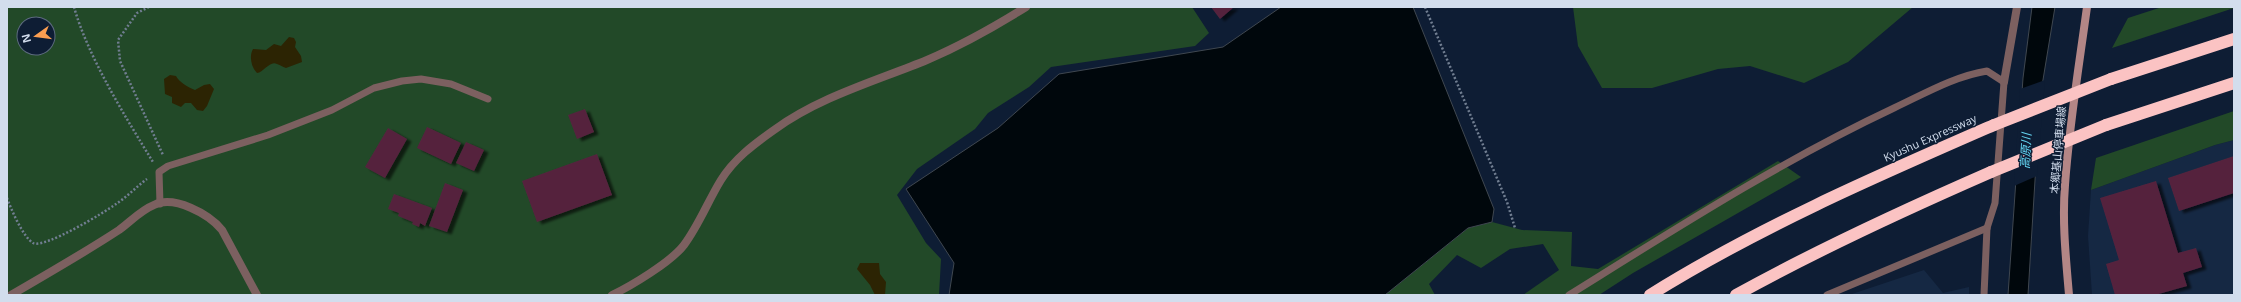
<svg xmlns="http://www.w3.org/2000/svg" width="2241" height="302" font-family="'Open Sans','Noto Sans JP',sans-serif">
<defs>
<filter id="shadow"><feDropShadow dx="4.5" dy="2.5" stdDeviation="1" flood-color="#0009"/></filter>
</defs>
<rect width="100%" height="100%" fill="#0e1d34"/>
<g fill="#152843">
<polygon points="2234,140 2234,295 2092,295 2088,236 2091,190 2215,145"/>
<polygon points="1924,270 1943,293 1969,287 1969,295 1849,295"/>
</g>
<g fill="#224928" fill-rule="evenodd">
<path d="M7,7H1192L1209,33L1195,46L1051,67L1029,87L988,113L975,129L917,169L897,195L926,243L941,259L939,295H7ZM24,24H48V48H24Z"/>
<polygon points="1573,7 1913,7 1848,62 1804,83 1750,66 1718,69 1652,88 1602,88 1578,46"/>
<polygon points="2162,7 2234,7 2234,8 2112,48 2128,18"/>
<polygon points="2234,111 2234,140 2215,145 2091,190 2096,158"/>
<polygon points="1778,161 1801,177 1633,273 1599,295 1523,295 1559,270 1543,244 1510,249 1481,268 1457,255 1429,284 1435,295 1385,295 1468,228 1492,222 1522,230 1572,232 1571,266 1598,269"/>
</g>
<g fill="#2c2403">
<path d="M289,37L294,38L296,42L295,47L301,56L302,62L286,68C282,67 281,65 277,64C270,60 264,72 257,73C251,67 249,56 253,49L266,50L274,44L281,46Z"/>
<path d="M170,75L176,76C179,82 189,88 195,90L204,85L210,84L214,89L207,106L203,111L197,110L191,103H185L181,107L172,103V97L165,94L164,79Z"/>
<polygon points="860,263 879,263 880,274 886,282 885,295 875,295 870,285 857,269"/>
</g>
<g fill="#00070c" stroke="#3f4750">
<polygon points="1281,7 1413,7 1494,209 1492,222 1468,228 1385,295 949,295 954,263 906,189 998,128 1059,74 1223,47"/>
<polygon points="2032,7 2055,7 2040,98 2028,295 2008,295 2023,78"/>
</g>
<polygon fill="#0e1d34" points="2045,80 2037,176 2014,186 2020,89"/>
<g fill="#55243e" filter="url(#shadow)">
<polygon points="1211,7 1234,7 1220,19"/>
<polygon points="585,109 594,132 577,139 568,115"/>
<polygon points="427,127 461,143 451,164 417,148"/>
<polygon points="388,128 407,139 385,178 365,167"/>
<polygon points="466,142 484,150 474,171 456,163"/>
<polygon points="597,154 612,195 537,222 522,181"/>
<polygon points="2234,156 2234,193 2179,211 2168,178"/>
<polygon points="2156,181 2178,253 2196,248 2202,267 2183,273 2187,286 2155,295 2115,295 2106,264 2119,260 2100,198"/>
<polygon points="445,183 463,190 447,232 429,226"/>
<polygon points="394,194 432,208 425,226 420,223 419,227 412,224 413,222 398,216 399,213 388,209"/>
</g>
<g fill="none" stroke-linecap="round" stroke-linejoin="round">
<g stroke="#717e91" stroke-width="2.5" stroke-dasharray="2 2" stroke-linecap="butt">
<path d="M74,7C88,57 126,118 153,162"/>
<polyline points="149,7 137,13 118,40 120,61 163,155"/>
<polyline points="1425,7 1507,202 1515,228"/>
<path d="M7,198C11,209 23,237 33,243C44,249 105,212 116,204C127,197 136,187 147,179"/>
</g>
<g stroke="#7c6060" stroke-width="7">
<polyline points="160,204 159,172 168,166 268,135 332,110 374,88 402,81 421,79 451,84 488,99"/>
<path d="M1569,295C1675,229 1781,161 1894,108C1924,94 1955,76 1987,71L2004,82L1995,203L1987,228L1984,295"/>
<polyline points="1827,295 1987,228"/>
</g>
<g stroke="#7c6060" stroke-width="8">
<polyline points="2004,82 2017,7"/>
<path d="M11,295C47,274 84,253 119,230C130,222 141,210 154,205C174,195 209,214 222,230L257,295"/>
<path d="M612,295C631,286 671,262 684,245C699,225 708,201 721,180C734,159 754,144 774,130C819,97 876,81 927,60C962,45 994,27 1026,7"/>
</g>
<path stroke="#b38686" stroke-width="8" d="M2069,295C2066,259 2062,222 2065,185C2069,126 2079,66 2087,7"/>
<g stroke="#fbc3c3" stroke-width="12">
<polyline points="2111,79 2234,39"/>
<polyline points="2106,125 2234,83"/>
<path d="M1650,295C1759,227 1877,176 1994,125"/>
<path d="M1736,295C1819,249 1904,210 1991,172"/>
</g>
<g stroke="#fbc3c3" stroke-width="12">
<polyline points="1994,125 2111,79"/>
<polyline points="1991,172 2106,125"/>
</g>
</g>
<g text-anchor="middle" stroke-width="3" stroke-linejoin="round" paint-order="stroke">
<g font-size="11" fill="#d2dded" stroke="#0e1d34">
<text transform="translate(1930 138) rotate(-24)" y="4">Kyushu Expressway</text>
<text transform="translate(2058 150) rotate(-85)" y="4">本郷基山停車場線</text>
</g>
<g font-size="12" font-style="italic" fill="#65d7f4" stroke="#0e1d34">
<text transform="translate(2026 151) rotate(-87)" y="4">高原川</text>
</g>
</g>
<rect width="2241" height="302" fill="none" stroke="#d2dded" stroke-width="16"/>
<g transform="translate(36 36) rotate(256)"><circle r="19" fill="#0e1d34" stroke="#5c6a7e"/>
<path d="M0-3L7 15L0 10L-7 15Z" fill="#fb9e51"/>
<text y="-6" font-size="11" font-weight="bold" text-anchor="middle" fill="#d2dded">N</text>
</g>
</svg>
